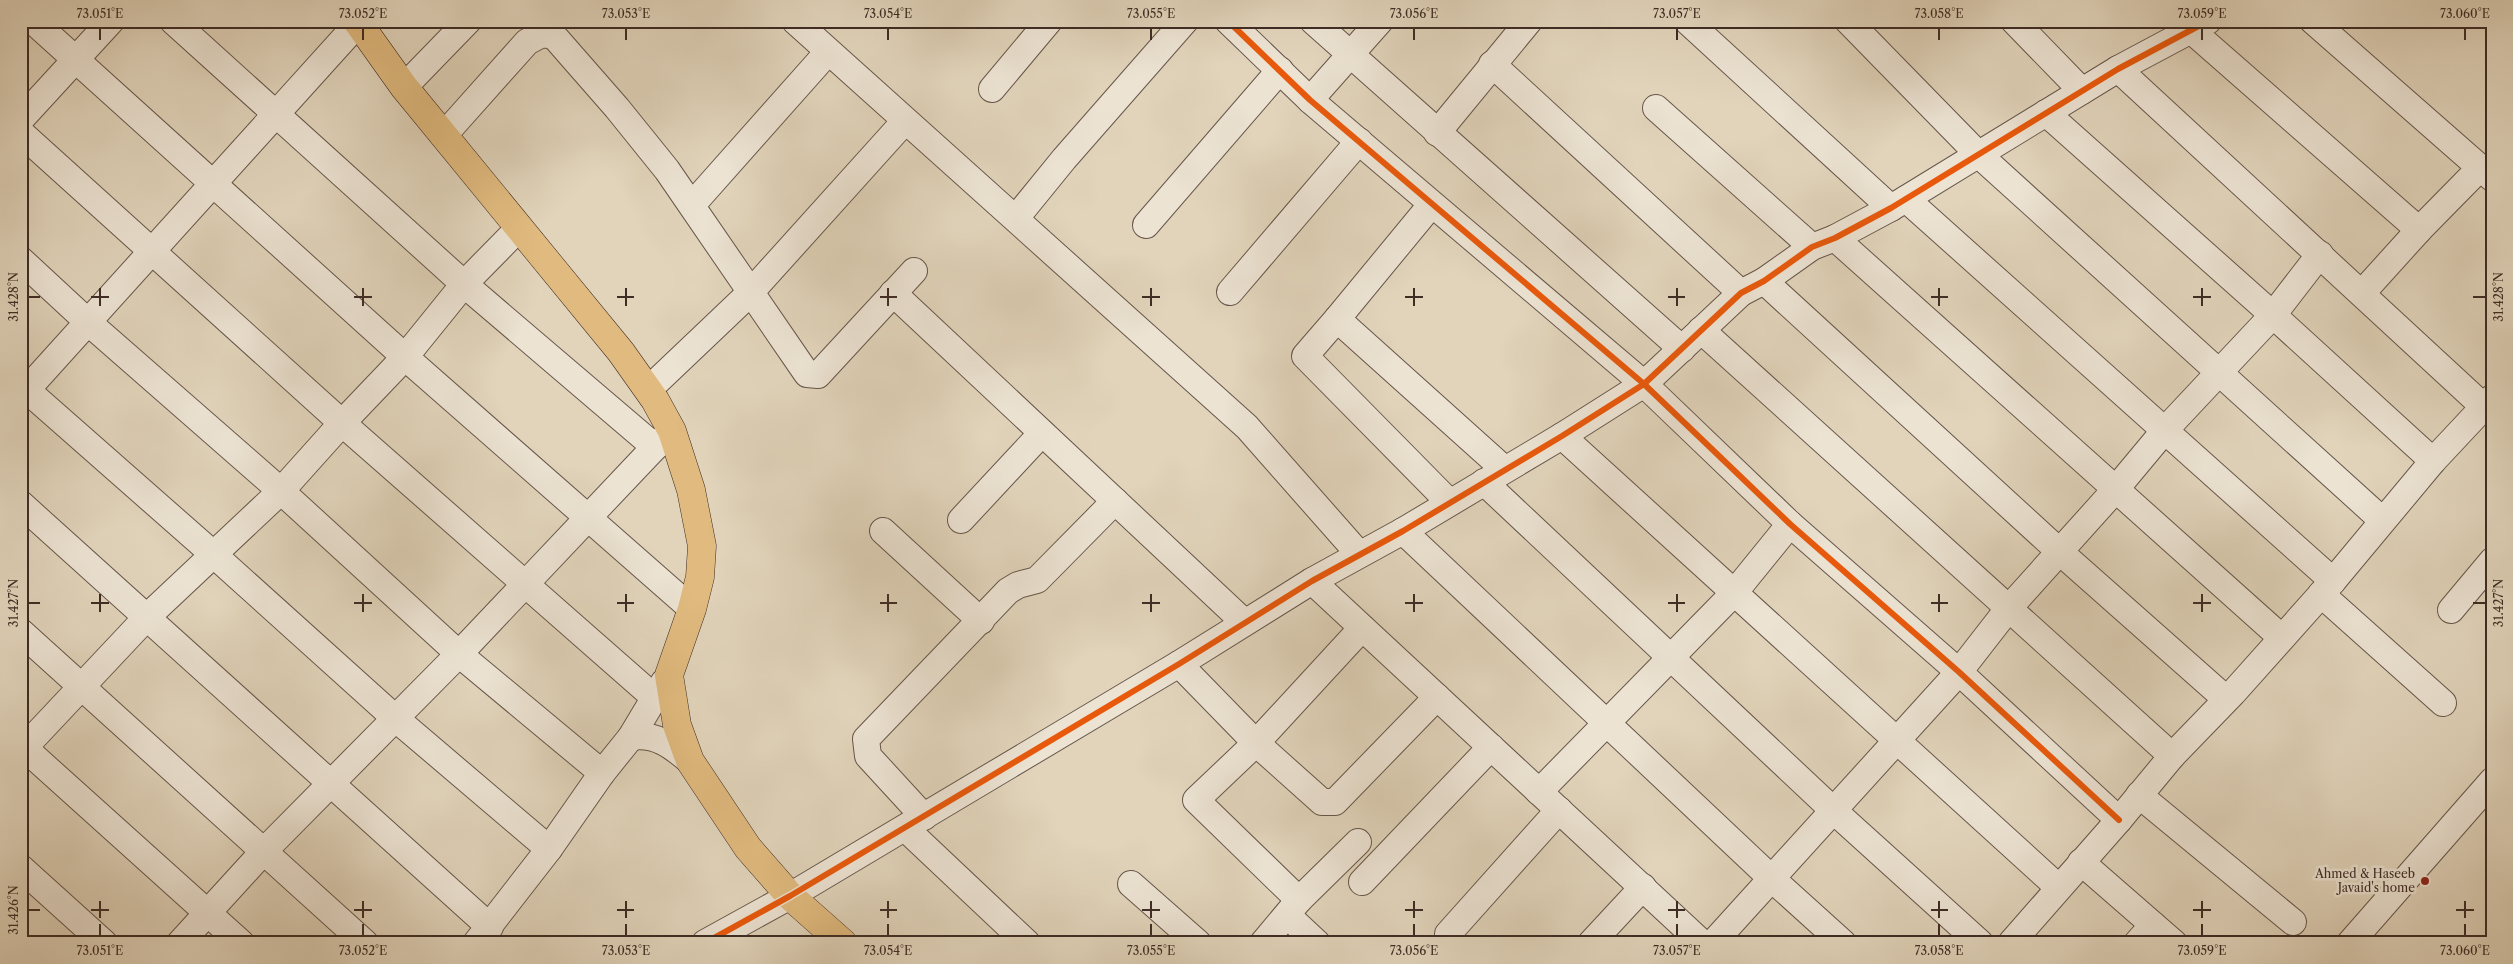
<svg xmlns="http://www.w3.org/2000/svg" width="2513" height="964" font-family="'Libre Caslon Text',serif">
<rect width="100%" height="100%" fill="#e1d4bb"/>
<filter id="stains"><feTurbulence type="fractalNoise" baseFrequency=".004" numOctaves="4"/><feColorMatrix values="0 0 0 0 .2 0 0 0 0 .09 0 0 0 0 .02 0 0 0 .5 -.17"/></filter>
<radialGradient id="worn" r=".72"><stop offset=".6" stop-color="#630" stop-opacity="0"/><stop offset="1" stop-color="#630" stop-opacity=".3"/></radialGradient>
<g fill="none" stroke-linecap="round" stroke-linejoin="round">
<defs>
<g id="minor">
<polyline points="33,21 405,357 692,609"/>
<polyline points="173,21 464,284 655,447 667,435"/>
<polyline points="795,21 1247,427 1359,554"/>
<polyline points="1228,21 1310,100 1644,384 1790,524 1959,672 2119,820"/>
<polyline points="1313,21 1682,349"/>
<polyline points="1687,21 1891,208"/>
<polyline points="1848,21 1978,154 2382,520"/>
<polyline points="2014,21 2082,91"/>
<polyline points="2313,21 2492,178"/>
<polyline points="2192,31 2419,230"/>
<polyline points="1492,64 1741,293"/>
<polyline points="2118,69 2484,407"/>
<polyline points="404,87 468,21"/>
<polyline points="992,89 1049,21"/>
<polyline points="1310,100 1380,21"/>
<polyline points="1656,108 1812,247"/>
<polyline points="2046,113 2273,315 2433,461"/>
<polyline points="21,119 111,21"/>
<polyline points="21,133 342,423 655,698"/>
<polyline points="1437,133 1529,21"/>
<polyline points="444,135 527,42 542,34 554,36 617,108 667,170 807,374 818,375 914,271"/>
<polyline points="1906,199 2333,581"/>
<polyline points="692,205 827,53"/>
<polyline points="1431,205 1337,319 1504,469"/>
<polyline points="1016,218 1064,159 1185,21"/>
<polyline points="1146,225 1280,70"/>
<polyline points="1835,238 2282,638"/>
<polyline points="21,260 89,323 281,491 459,654 602,773"/>
<polyline points="1764,281 2060,552 2226,699"/>
<polyline points="1230,292 1359,141"/>
<polyline points="893,293 1244,622"/>
<polyline points="2362,293 2419,230 2480,168"/>
<polyline points="1337,319 1305,356 1449,502"/>
<polyline points="1701,330 2172,756"/>
<polyline points="21,385 213,554 395,718 549,849"/>
<polyline points="648,390 750,293 905,121"/>
<polyline points="21,396 360,21"/>
<polyline points="1562,436 2058,887"/>
<polyline points="1484,482 1834,811 1980,943"/>
<polyline points="21,504 490,927"/>
<polyline points="961,520 1042,433"/>
<polyline points="883,531 981,621"/>
<polyline points="1403,531 1771,878 1843,943"/>
<polyline points="1312,581 1702,943"/>
<polyline points="2321,594 2443,703"/>
<polyline points="2451,610 2492,561"/>
<polyline points="21,632 365,943"/>
<polyline points="1179,664 1256,743 1322,802 1335,802 1437,697"/>
<path d="M631,737C656,733 672,746 690,761"/>
<polyline points="21,745 241,943"/>
<polyline points="21,751 147,617 281,491 342,423 405,357 464,284 519,228"/>
<polyline points="1539,792 1734,593 1790,524"/>
<polyline points="2139,795 2293,922"/>
<polyline points="924,817 868,756 866,739 1008,591 1018,585 1037,580 1115,501"/>
<polyline points="905,828 1027,943"/>
<polyline points="2081,862 2174,943"/>
<polyline points="21,868 104,943"/>
<polyline points="1362,882 1491,747"/>
<polyline points="1131,884 1198,943"/>
<polyline points="1299,900 1358,842"/>
<polyline points="1287,915 1317,943"/>
<polyline points="1448,934 1559,810"/>
<polyline points="180,943 264,851 459,654 655,447"/>
<polyline points="476,943 549,849 602,773 631,737 664,682"/>
<polyline points="705,943 790,896 1179,664 1312,581 1403,531 1562,436 1644,384 1741,293 1764,281 1812,247 1835,238 1891,208 2118,69 2208,21"/>
<polyline points="1263,943 1299,900 1196,800 1256,743 1362,628"/>
<polyline points="1591,943 1643,887"/>
<polyline points="1713,943 1959,672 2008,609 2115,490 2165,430 2273,315 2320,254"/>
<polyline points="2011,943 2119,820 2172,756 2233,693 2333,581 2433,461 2492,398"/>
<polyline points="2137,943 2153,925"/>
<polyline points="2350,943 2492,781"/>
</g>
<polyline id="major" points="357,21 404,87 621,352 655,400 672,431 691,490 702,546 700,577 692,609 669,675 677,725 690,761 748,848 790,896 843,943"/>
</defs>
<use href="#minor" stroke="#67564a" stroke-width="28"/>
<use href="#major" stroke="#3e2c25" stroke-width="29"/>
<use href="#minor" stroke="#ece3d3" stroke-width="26"/>
<use href="#major" stroke="#e0ba7e" stroke-width="28"/>
<defs>
<g id="cycleway">
<polyline points="1228,21 1310,100 1644,384 1790,524 1959,672 2119,820"/>
<polyline points="705,943 790,896 1179,664 1312,581 1403,531 1562,436 1644,384 1741,293 1764,281 1812,247 1835,238 1891,208 2118,69 2208,21"/>
</g>
</defs>
<use href="#cycleway" stroke="#ece3d3" stroke-width="9"/>
<use href="#cycleway" stroke="#e8590c" stroke-width="6"/>
</g>
<path fill="none" stroke="#3e2c25" stroke-width="2" d="M100,28V40M363,28V40M626,28V40M888,28V40M1151,28V40M1414,28V40M1677,28V40M1939,28V40M2202,28V40M2465,28V40M100,288V306M363,288V306M626,288V306M888,288V306M1151,288V306M1414,288V306M1677,288V306M1939,288V306M2202,288V306M28,297H40M91,297H109M354,297H372M617,297H634M880,297H897M1142,297H1160M1405,297H1423M1668,297H1685M1931,297H1948M2193,297H2211M2473,297H2486M100,594V612M363,594V612M626,594V612M888,594V612M1151,594V612M1414,594V612M1677,594V612M1939,594V612M2202,594V612M28,603H40M91,603H109M354,603H372M617,603H634M880,603H897M1142,603H1160M1405,603H1423M1668,603H1685M1931,603H1948M2193,603H2211M2473,603H2486M100,901V918M363,901V918M626,901V918M888,901V918M1151,901V918M1414,901V918M1677,901V918M1939,901V918M2202,901V918M2465,901V918M28,910H40M91,910H109M354,910H372M617,910H634M880,910H897M1142,910H1160M1405,910H1423M1668,910H1685M1931,910H1948M2193,910H2211M2456,910H2474M100,924V936M363,924V936M626,924V936M888,924V936M1151,924V936M1414,924V936M1677,924V936M1939,924V936M2202,924V936M2465,924V936"/>
<circle fill="#8f2418" stroke="#ece3d3" stroke-width="2" cx="2425" cy="881" r="5"/>
<g text-anchor="middle" stroke-width="5" stroke-linejoin="round" paint-order="stroke">
<g font-size="12" fill="#3e2c25" stroke="#ece3d3" text-anchor="end">
<text x="2415" y="878">Ahmed &amp; Haseeb<tspan x="2415" dy="14">Javaid's home</tspan></text>
</g>
</g>
<rect width="2513" height="964" fill="none" stroke="#e1d4bb" stroke-width="55"/>
<rect x="28" y="28" width="2458" height="908" fill="none" stroke="#3e2c25" stroke-width="2"/>
<g font-size="12" text-anchor="middle" fill="#3e2c25">
<text x="100" y="18">73.051°E</text>
<text x="363" y="18">73.052°E</text>
<text x="626" y="18">73.053°E</text>
<text x="888" y="18">73.054°E</text>
<text x="1151" y="18">73.055°E</text>
<text x="1414" y="18">73.056°E</text>
<text x="1677" y="18">73.057°E</text>
<text x="1939" y="18">73.058°E</text>
<text x="2202" y="18">73.059°E</text>
<text x="2465" y="18">73.060°E</text>
<text transform="translate(14 297) rotate(-90)" y="4">31.428°N</text>
<text transform="translate(2499 297) rotate(-90)" y="4">31.428°N</text>
<text transform="translate(14 603) rotate(-90)" y="4">31.427°N</text>
<text transform="translate(2499 603) rotate(-90)" y="4">31.427°N</text>
<text transform="translate(14 910) rotate(-90)" y="4">31.426°N</text>
<text x="100" y="955">73.051°E</text>
<text x="363" y="955">73.052°E</text>
<text x="626" y="955">73.053°E</text>
<text x="888" y="955">73.054°E</text>
<text x="1151" y="955">73.055°E</text>
<text x="1414" y="955">73.056°E</text>
<text x="1677" y="955">73.057°E</text>
<text x="1939" y="955">73.058°E</text>
<text x="2202" y="955">73.059°E</text>
<text x="2465" y="955">73.060°E</text>
</g>
<rect width="100%" height="100%" filter="url(#stains)"/>
<rect width="100%" height="100%" fill="url(#worn)"/>
</svg>
